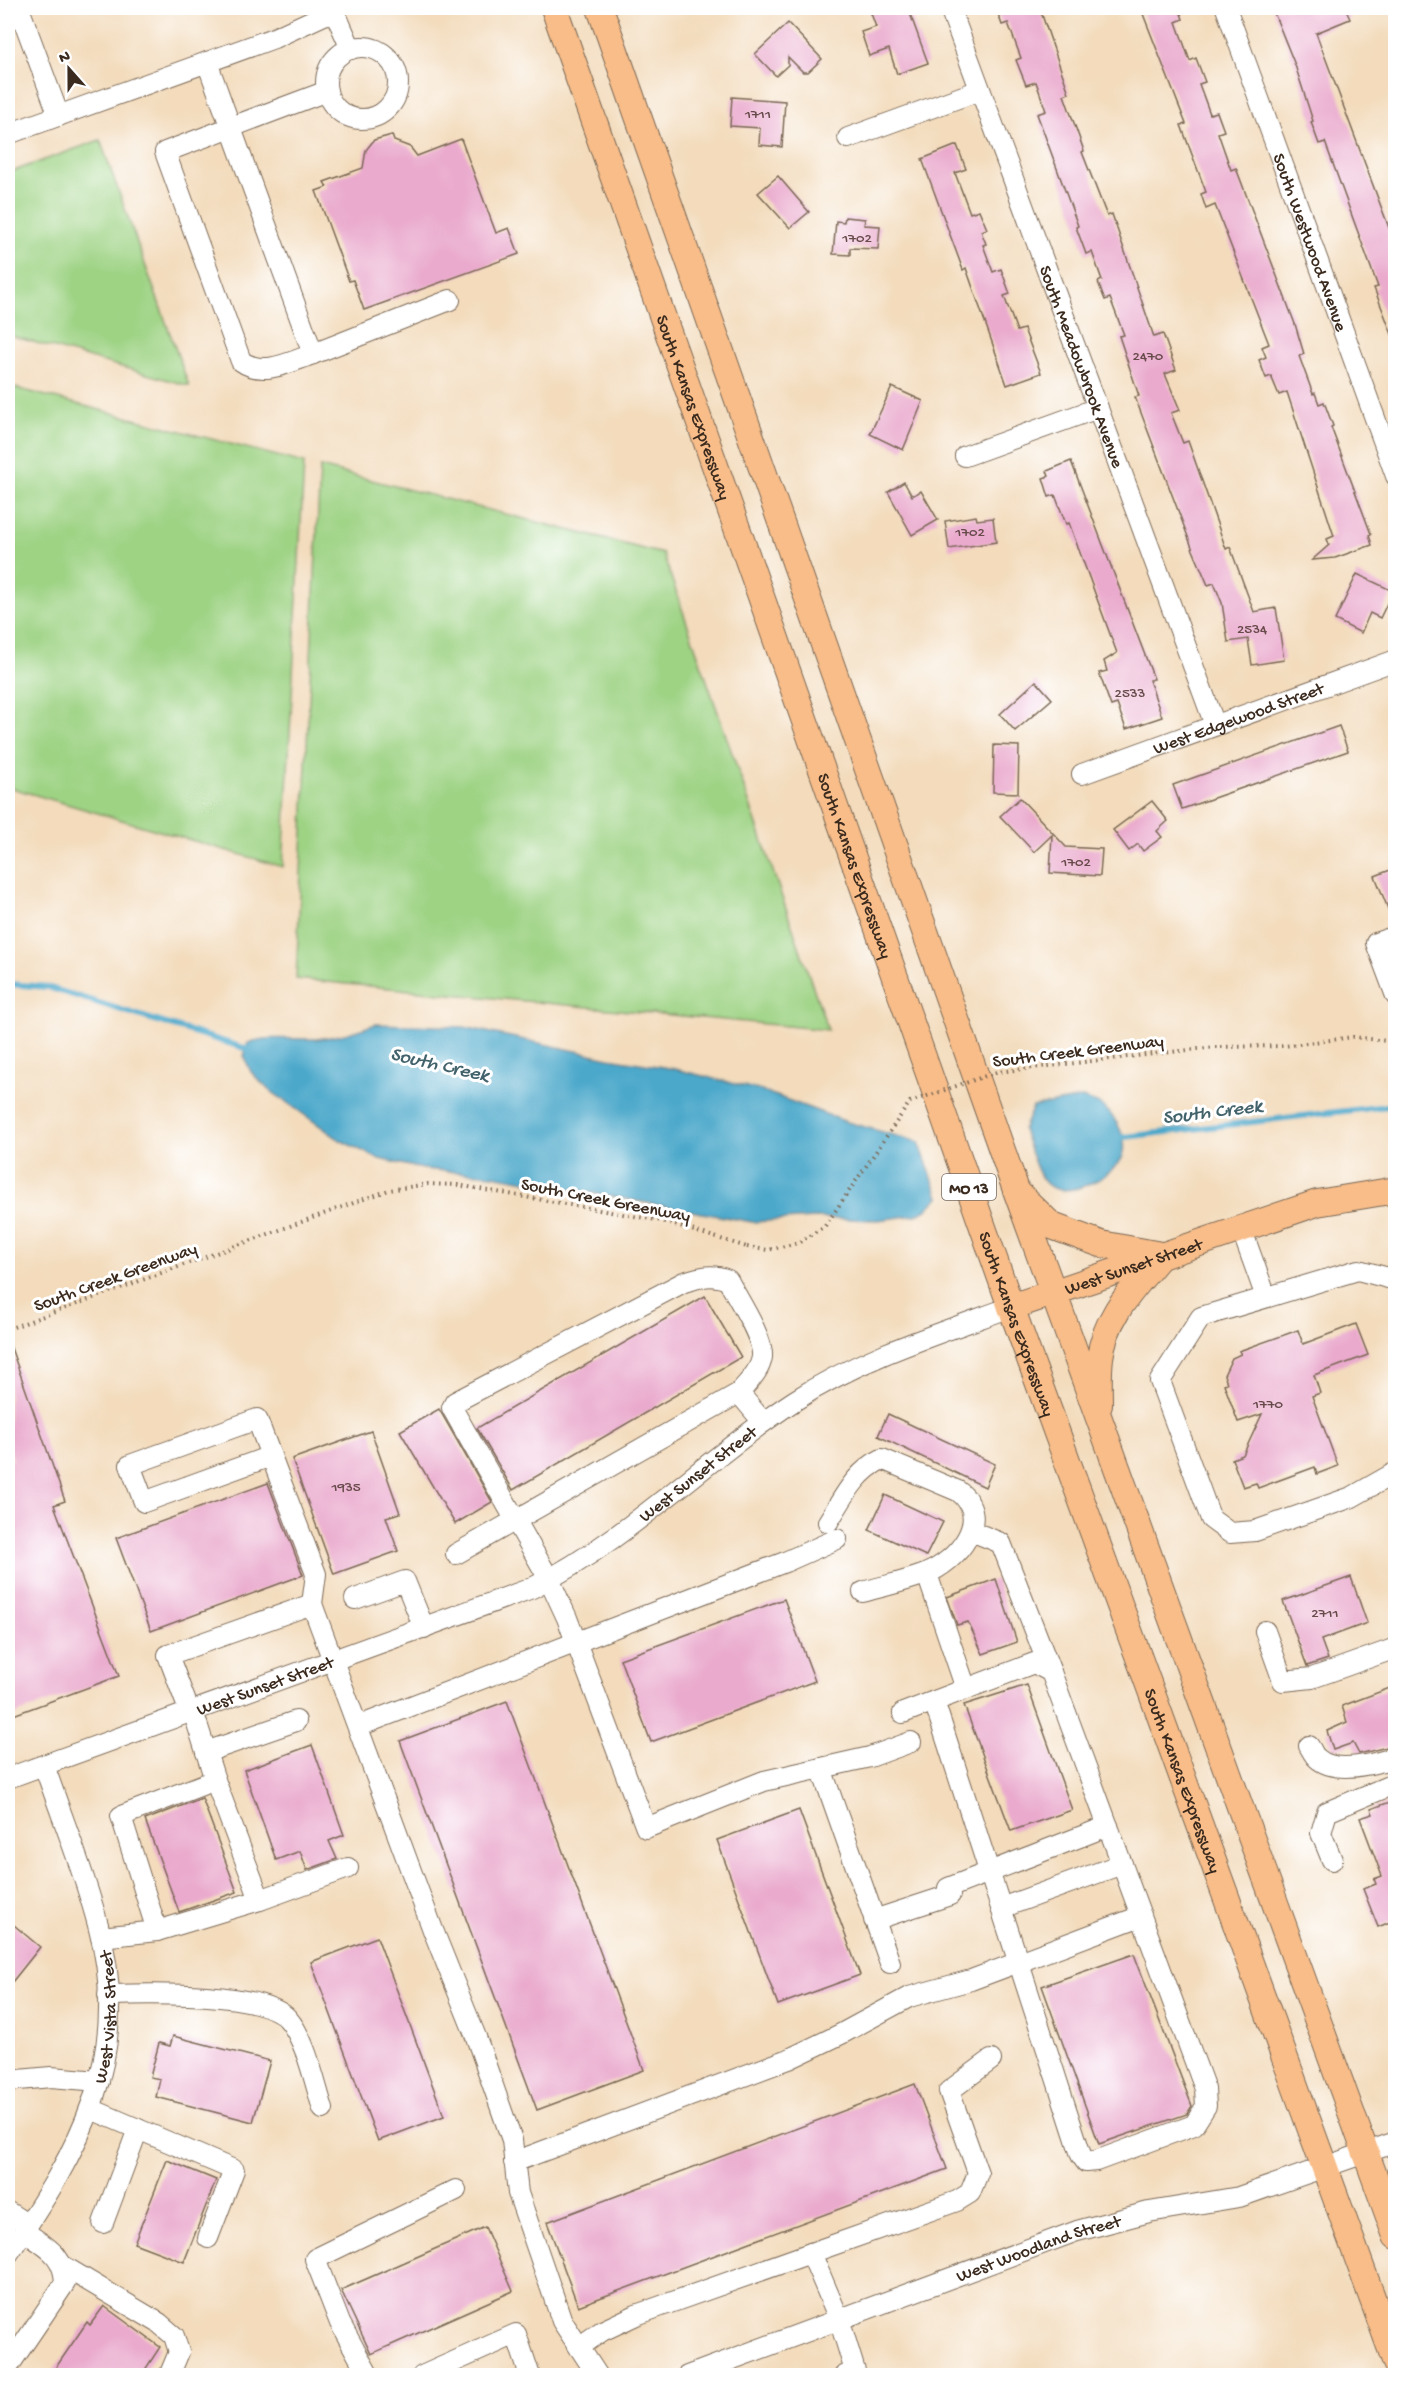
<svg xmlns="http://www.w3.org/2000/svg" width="1403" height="2383" font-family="'Gochi Hand',sans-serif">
<rect width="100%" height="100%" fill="#fff"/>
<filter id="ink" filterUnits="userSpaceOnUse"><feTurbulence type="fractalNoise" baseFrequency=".0167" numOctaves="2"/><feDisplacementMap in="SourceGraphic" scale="12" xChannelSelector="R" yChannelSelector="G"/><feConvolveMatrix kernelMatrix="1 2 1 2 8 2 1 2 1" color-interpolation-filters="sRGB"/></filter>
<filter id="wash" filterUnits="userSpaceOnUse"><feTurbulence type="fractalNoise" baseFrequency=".008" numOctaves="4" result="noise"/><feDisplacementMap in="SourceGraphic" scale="24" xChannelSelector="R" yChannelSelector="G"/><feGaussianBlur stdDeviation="1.35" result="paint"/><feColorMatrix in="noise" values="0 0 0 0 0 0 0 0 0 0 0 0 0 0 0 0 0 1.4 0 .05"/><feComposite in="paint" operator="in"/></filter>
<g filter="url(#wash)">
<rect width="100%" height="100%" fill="#f3dbbc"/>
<g fill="#9ed384" stroke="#6c7e51" stroke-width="1.5">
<polygon points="100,140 189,386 8,335 8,173"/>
<polygon points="8,386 304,463 283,867 8,787"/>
<polygon points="320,467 663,554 828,1030 296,979"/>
</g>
<g fill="#4ba8ca" stroke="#436974" stroke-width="1.5">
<path d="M376,1024L464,1027L609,1058L675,1069L763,1091L847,1122L919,1142L939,1197L927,1209L916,1215L878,1220L813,1218L752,1222L493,1175L423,1169L379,1159L340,1140L268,1089L251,1072L244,1056L248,1043C271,1035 293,1040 317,1039C338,1037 356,1031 376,1024Z"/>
<path d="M1082,1098C1089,1101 1098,1102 1103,1107C1116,1117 1129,1140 1123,1156C1115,1177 1061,1204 1044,1181C1034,1168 1029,1145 1023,1130L1033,1107Z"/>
</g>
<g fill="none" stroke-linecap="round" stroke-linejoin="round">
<g stroke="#4ba8ca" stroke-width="6">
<polyline points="8,984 47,987 254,1051"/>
<polyline points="1116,1138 1396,1105"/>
</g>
</g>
<g id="blocks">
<g fill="#eaaacd">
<polygon points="869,8 908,8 928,63 897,74 889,49 869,56 861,32 876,27"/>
<polygon points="996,8 1046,8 1047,11 1041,12 1069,93 1064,95 1084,151 1082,152 1107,216 1112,214 1154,337 1163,334 1176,370 1165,374 1180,410 1171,413 1183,443 1188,441 1226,549 1230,547 1254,612 1276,608 1284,660 1252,665 1248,639 1228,642 1222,603 1214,583 1208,585 1193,550 1135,397 1139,396 1119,336 1124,335 1110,298 1105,300 1098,282 1102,280 1092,252 1086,254 1076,227 1078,226 1037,114 1046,111 1036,82 1026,85 1016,60 1021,58 1008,23 1002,25"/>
<polygon points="1159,8 1179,8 1183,19 1176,22 1190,61 1196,58 1205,82 1199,84 1210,114 1217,112 1224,131 1218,133 1231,170 1236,168 1295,324 1304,354 1299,356 1313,394 1315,393 1319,404 1324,402 1333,426 1331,427 1371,534 1369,535 1372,545 1335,558 1312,560 1329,545 1327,539 1334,536 1287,392 1279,395 1271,376 1266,378 1259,360 1266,357 1262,347 1269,344 1215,205 1206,209 1201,194 1206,192 1181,125 1186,124 1143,14"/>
<polygon points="1272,8 1345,8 1350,19 1316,33 1395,244 1395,342 1374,288 1378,287 1325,142 1319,144 1311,122 1313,121 1295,65"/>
<polygon points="788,23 822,59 808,72 803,72 788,57 788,65 776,76 755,54"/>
<polygon points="732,97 785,101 782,147 759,145 760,128 730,126"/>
<polygon points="392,135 394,141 410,147 417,156 461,139 496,233 509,228 519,254 364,310 353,280 349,281 316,191 327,187 324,182 363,168 366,150 374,140"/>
<polygon points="957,145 966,169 955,173 970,213 979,210 987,229 981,231 986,244 983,245 993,272 1001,269 1010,294 1004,296 1017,331 1024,329 1041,373 1007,385 966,268 963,270 922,159"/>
<polygon points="778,176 809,212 790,228 758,193"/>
<polygon points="845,217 865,219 864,225 880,226 878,249 850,248 850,255 833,254 836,221 844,222"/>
<polygon points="892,387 923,401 903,450 870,434"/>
<polygon points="1071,461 1154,679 1149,680 1162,717 1126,729 1117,704 1111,706 1099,673 1107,671 1104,661 1117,653 1069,523 1066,524 1055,495 1049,497 1043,478 1049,476 1047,471"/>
<polygon points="904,482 912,496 921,491 938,520 912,535 888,492"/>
<polygon points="976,516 977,520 993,518 996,542 949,549 945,521"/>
<polygon points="1357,574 1393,591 1380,618 1370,613 1361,633 1335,620"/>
<polygon points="1036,681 1052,699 1015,731 1000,714"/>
<polygon points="1339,726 1348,751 1182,809 1173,785"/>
<polygon points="994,745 1019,746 1018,793 993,792"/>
<polygon points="1020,798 1066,847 1102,849 1100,876 1050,873 1052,835 1034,852 1000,816"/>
<polygon points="1152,801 1168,821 1157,831 1162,837 1143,851 1138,844 1129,851 1113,830"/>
<polygon points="1395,868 1395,924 1394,924 1375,876"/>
<polygon points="705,1296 741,1357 513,1490 477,1428"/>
<polygon points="1356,1324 1368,1355 1314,1375 1320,1393 1312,1396 1338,1466 1317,1474 1315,1467 1258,1488 1256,1483 1243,1487 1232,1459 1243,1455 1262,1414 1238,1422 1224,1384 1227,1383 1224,1375 1232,1358 1241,1354 1239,1351 1298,1330 1303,1344"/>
<polygon points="10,1345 65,1501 54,1505 119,1676 8,1717 8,1622 13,1622 8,1607 8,1461 13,1460 8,1444"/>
<polygon points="439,1409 492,1502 455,1524 400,1431"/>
<polygon points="888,1414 995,1464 985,1487 878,1436"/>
<polygon points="371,1431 400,1513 386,1517 398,1551 334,1574 292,1459"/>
<polygon points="268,1483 303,1575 151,1631 116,1538"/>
<polygon points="885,1495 943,1522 926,1556 869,1530"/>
<polygon points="1351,1577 1367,1623 1321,1640 1328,1659 1307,1666 1283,1601"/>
<polygon points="996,1579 1017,1642 983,1654 968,1622 957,1625 947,1597"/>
<polygon points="784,1599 815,1681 651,1742 620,1659"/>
<polygon points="1027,1685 1072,1810 1011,1831 964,1705"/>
<polygon points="1395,1686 1395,1745 1359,1754 1353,1743 1333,1750 1327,1731 1347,1722 1342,1706"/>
<polygon points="507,1701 644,2070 537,2110 400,1741"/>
<polygon points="312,1745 344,1835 329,1841 337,1859 307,1870 300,1851 276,1860 244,1770"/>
<polygon points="202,1798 237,1892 179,1912 145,1820"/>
<polygon points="1395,1800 1395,1920 1378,1927 1363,1889 1376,1884 1374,1879 1382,1876 1360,1818 1373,1814 1371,1809"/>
<polygon points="799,1810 860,1975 778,2005 717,1840"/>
<polygon points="8,1920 40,1947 8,1987"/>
<polygon points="377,1937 444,2116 378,2141 311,1962"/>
<polygon points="1134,1954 1192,2106 1187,2114 1099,2144 1042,1986"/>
<polygon points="173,2036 270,2061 253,2122 156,2097 160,2079 150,2077 159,2043 170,2046"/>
<polygon points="915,2084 947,2169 578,2306 547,2222"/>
<polygon points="167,2160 216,2180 184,2262 134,2243"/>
<polygon points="485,2227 513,2291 371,2354 341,2290"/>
<polygon points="104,2306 160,2347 141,2376 50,2376 87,2322 90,2325"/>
</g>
</g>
</g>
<g filter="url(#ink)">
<use href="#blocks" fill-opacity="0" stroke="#7b6855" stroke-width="1.5"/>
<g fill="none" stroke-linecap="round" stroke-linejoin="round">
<defs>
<g id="minor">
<polyline points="19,8 59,116"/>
<path id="s1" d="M950,8L1215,725"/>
<path id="s2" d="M1226,8L1396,476"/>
<polyline points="334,10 351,49"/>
<circle cx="362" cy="83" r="36"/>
<polyline points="207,62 313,354 450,300"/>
<polyline points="8,134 274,38 339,8"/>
<polyline points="848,138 980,90"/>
<path d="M313,354C290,362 263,377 241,361L165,152L327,91"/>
<polyline points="965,456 1098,408"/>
<path id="s3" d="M1082,774L1396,660"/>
<polyline points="1396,936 1376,943 1396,996"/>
<polyline points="1241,1228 1266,1297"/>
<polyline points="1396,1280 1358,1270 1201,1317 1160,1381 1211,1519 1230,1533 1255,1531 1352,1497 1396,1472"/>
<path d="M763,1422L739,1393C748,1382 760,1371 762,1357C764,1338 737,1298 728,1280C712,1273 700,1277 684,1282L455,1402L452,1408L549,1579L567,1618L646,1828L764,1781L870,1757L911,1742"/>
<polyline points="271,1456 144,1502 130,1465 257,1419 316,1574 312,1604"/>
<path d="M828,1522C844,1497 855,1472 882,1459L958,1491C994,1518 957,1562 925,1574C905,1582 883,1586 863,1592"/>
<polyline points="971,1531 1001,1543 1051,1672"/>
<polyline points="456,1554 739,1393"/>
<polyline points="927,1574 966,1689"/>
<polyline points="355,1599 405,1581 424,1628"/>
<polyline points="1265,1631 1283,1681 1312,1678 1396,1648"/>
<polyline points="193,1711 215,1780"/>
<polyline points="190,1713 168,1655 312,1604 433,1930 476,2037 512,2140 518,2193 562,2321 598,2376"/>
<polyline points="903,1713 1034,1663 1051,1672 1205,2089 1206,2106 1194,2125 1096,2161 1086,2162 1081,2155 934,1701"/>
<polyline points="359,1726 785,1562 837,1539"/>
<path d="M1309,1746C1311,1749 1314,1756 1317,1758C1335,1775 1375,1764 1396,1757"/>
<polyline points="206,1752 296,1721"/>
<polyline points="821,1768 890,1963"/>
<path id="s4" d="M8,1778L532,1588C629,1539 704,1460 794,1401C860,1358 937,1334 1011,1307"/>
<polyline points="1332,1860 1321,1833 1327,1812 1396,1783"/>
<polyline points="948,1888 1108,1826"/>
<polyline points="1001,1908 1122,1864"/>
<polyline points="874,1920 950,1895"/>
<polyline points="157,1931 260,1900"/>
<polyline points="101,1937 157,1931 121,1816 215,1780 260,1900 348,1868"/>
<path d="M108,1995C146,1994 263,1990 288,2019C306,2040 315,2084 323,2109"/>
<polyline points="8,2081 51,2077 99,2081"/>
<polyline points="91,2109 234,2170 208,2238"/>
<polyline points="514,2162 789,2059 841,2034 909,1997 971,1980 1141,1916"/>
<polyline points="8,2212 28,2225"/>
<polyline points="103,2223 138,2129"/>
<polyline points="811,2253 839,2319 855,2371 844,2376"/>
<path id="s5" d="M8,2254C79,2151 134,2055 98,1925C84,1871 62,1818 44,1765"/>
<polyline points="65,2267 159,2323 174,2336 179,2352 169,2376"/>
<polyline points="579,2347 602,2331 636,2315 957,2201 970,2193 978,2173 949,2091 991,2060"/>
<path d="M8,2367L65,2283C64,2253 45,2247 24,2231"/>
<polyline points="369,2376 340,2323 315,2259 456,2190"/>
<polyline points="422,2376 516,2334 530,2376"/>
<path id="s6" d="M687,2376L1077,2231L1149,2212L1239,2197L1396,2142"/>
</g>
<g id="major">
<path id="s7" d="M554,8L1011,1307L1396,2363"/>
<polyline points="600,8 1016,1190 1396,2236"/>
<path d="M1020,1195L1052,1226L1101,1244L1161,1255C1135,1287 1105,1315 1100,1358C1098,1373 1099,1389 1099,1405"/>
<path id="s8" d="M1011,1307L1317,1203L1396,1190"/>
</g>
</defs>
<use href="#minor" stroke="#7b6855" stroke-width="22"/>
<use href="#major" stroke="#7b6855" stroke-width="28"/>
<g stroke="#7b6855" stroke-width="4" stroke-dasharray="1.5 4.5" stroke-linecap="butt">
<polyline points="1215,1047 1284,1046 1353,1037 1396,1042"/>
<polyline points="8,1329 389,1190 428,1184 457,1185 662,1221 747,1247"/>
</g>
<use href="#minor" stroke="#fff" stroke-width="20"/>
<use href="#major" stroke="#f8bd89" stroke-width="26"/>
<polyline stroke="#7b6855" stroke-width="4" stroke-dasharray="1.5 4.5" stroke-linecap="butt" points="747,1247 768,1250 798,1243 825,1226 910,1102 997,1072 1215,1047"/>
</g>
</g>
<g text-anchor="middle" stroke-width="6" stroke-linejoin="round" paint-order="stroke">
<g font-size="15" fill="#674a4a">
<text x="758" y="118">1711</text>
<text x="857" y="242">1702</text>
<text x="1148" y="360">2470</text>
<text x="970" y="536">1702</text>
<text x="1252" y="633">2534</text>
<text x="1130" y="697">2533</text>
<text x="1076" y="866">1702</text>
<text x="1268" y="1408">1770</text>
<text x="346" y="1491">1935</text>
<text x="1325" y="1617">2711</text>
</g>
<rect fill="#fff" stroke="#766a62" stroke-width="1.5" x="942" y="1174" width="54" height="26" rx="4.5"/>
<g font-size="16" font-weight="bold" fill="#3b2a1e">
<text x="969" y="1193">MO 13</text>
</g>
<g font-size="18" fill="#3b2a1e" stroke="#fff">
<text dy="6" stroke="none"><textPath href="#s2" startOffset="249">South Westwood Avenue</textPath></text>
<text dy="6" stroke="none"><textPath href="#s1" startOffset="382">South Meadowbrook Avenue</textPath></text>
<text dy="6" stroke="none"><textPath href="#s7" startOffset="423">South Kansas Expressway</textPath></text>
<text dy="6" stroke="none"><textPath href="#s3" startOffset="166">West Edgewood Street</textPath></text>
<text dy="6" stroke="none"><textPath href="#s7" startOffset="909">South Kansas Expressway</textPath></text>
<text transform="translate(1078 1050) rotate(-7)" y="6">South Creek Greenway</text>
<text transform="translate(606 1199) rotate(11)" y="6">South Creek Greenway</text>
<text dy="6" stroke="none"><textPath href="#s8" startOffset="129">West Sunset Street</textPath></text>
<text transform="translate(115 1276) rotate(-20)" y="6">South Creek Greenway</text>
<text dy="6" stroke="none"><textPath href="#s7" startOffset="1395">South Kansas Expressway</textPath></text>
<text dy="6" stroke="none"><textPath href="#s4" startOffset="759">West Sunset Street</textPath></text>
<text dy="6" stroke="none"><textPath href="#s4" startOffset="273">West Sunset Street</textPath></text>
<text dy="6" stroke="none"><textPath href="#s7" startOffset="1881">South Kansas Expressway</textPath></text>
<text dy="6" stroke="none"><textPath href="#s5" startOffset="261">West Vista Street</textPath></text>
<text dy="6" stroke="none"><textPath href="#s6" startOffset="374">West Woodland Street</textPath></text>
</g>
<g font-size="20" font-style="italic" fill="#42636b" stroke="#fff">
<text transform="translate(440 1063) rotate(13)" y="7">South Creek</text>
<text transform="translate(1212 1110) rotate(-7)" y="7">South Creek</text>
</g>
</g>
<rect width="1403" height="2383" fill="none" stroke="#fff" stroke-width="30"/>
<g transform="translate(69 69) rotate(339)" stroke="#ffffff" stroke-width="4.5" paint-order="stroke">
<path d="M0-4.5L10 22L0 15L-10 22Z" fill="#3b2a1e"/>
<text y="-9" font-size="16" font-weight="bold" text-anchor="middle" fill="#3b2a1e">N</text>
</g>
</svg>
